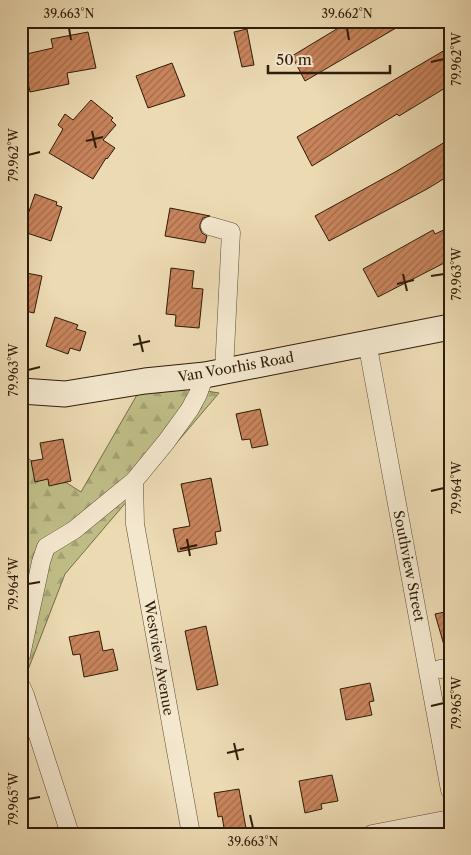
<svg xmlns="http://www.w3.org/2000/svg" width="471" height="855" font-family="'Libre Caslon Text',serif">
<defs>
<pattern id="forest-firs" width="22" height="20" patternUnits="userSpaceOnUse" patternTransform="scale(1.25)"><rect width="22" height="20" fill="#bfbd87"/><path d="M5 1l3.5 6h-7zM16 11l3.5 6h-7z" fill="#a4a273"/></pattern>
<pattern id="building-hatch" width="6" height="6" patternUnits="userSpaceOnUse" patternTransform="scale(1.25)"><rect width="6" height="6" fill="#c8845c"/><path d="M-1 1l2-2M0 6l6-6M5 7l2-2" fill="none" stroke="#a36b4a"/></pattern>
</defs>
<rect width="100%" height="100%" fill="#ecdab3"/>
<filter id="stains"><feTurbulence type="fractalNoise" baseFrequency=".004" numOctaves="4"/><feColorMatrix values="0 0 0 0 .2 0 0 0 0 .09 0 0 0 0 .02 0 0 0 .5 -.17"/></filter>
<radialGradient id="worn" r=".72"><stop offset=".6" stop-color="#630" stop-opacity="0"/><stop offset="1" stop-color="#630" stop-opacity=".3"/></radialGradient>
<polygon fill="url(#forest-firs)" stroke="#776c48" points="145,381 219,393 65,574 21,688 21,454 81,492"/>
<g fill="url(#building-hatch)" stroke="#2f1c08">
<polygon points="350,21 408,21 305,81 292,56"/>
<polygon points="247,29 254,65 242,67 234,32"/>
<polygon points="88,32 96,68 67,73 69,84 30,92 22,55 53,48 51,39"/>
<polygon points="445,50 450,59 450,85 399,116 397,114 312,166 297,137"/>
<polygon points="172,63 185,96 148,108 136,76"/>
<polygon points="91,100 113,118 111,120 116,125 103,140 115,148 107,159 106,158 93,179 49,153 63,129 58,125 65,114 73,120"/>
<polygon points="450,139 450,175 427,189 329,241 315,216 397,171"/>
<polygon points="35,194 57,202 56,205 62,207 51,241 21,231 21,218 26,220"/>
<polygon points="170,208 210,216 203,218 200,224 200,228 202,233 207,236 205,243 165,236"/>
<polygon points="450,227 450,260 378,297 363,269 433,230 435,234"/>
<polygon points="171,268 194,271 192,288 203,289 199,328 175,326 176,315 166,314"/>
<polygon points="21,272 42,276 34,313 21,310"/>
<polygon points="55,317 78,325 76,329 86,332 80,351 70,348 68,354 46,346"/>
<polygon points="260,409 268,445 252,448 250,439 242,440 236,414"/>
<polygon points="63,439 71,481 49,486 48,479 35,482 31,461 43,459 40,443"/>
<polygon points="211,478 221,531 215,532 217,544 178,552 173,529 190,526 181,484"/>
<polygon points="450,611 450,652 446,652 435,614"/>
<polygon points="206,626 218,685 197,690 185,631"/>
<polygon points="99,631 103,651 113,649 118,670 84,677 80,654 73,655 69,637"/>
<polygon points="370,683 374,701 369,702 372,715 346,720 340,689"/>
<polygon points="332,775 338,801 321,804 322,809 305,813 299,781"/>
<polygon points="239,789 247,834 225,834 222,816 218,817 214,793"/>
</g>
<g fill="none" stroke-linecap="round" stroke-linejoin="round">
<defs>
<g id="street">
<polyline points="210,226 231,232 224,371"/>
<polyline points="367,342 450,790"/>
<polyline points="134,481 135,524 191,834"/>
<polyline points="21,655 41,562 46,547 74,530 134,481 166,442 190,409 198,394 205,375"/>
<polyline points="440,669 450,668"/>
<polyline points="21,686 25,695 70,834"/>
<polyline points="372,834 450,819"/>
</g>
<polyline id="secondary" points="21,391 65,394 145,381 205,375 450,327"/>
</defs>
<use href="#street" stroke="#5e4c33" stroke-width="19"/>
<use href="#secondary" stroke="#2f1c08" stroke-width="27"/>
<use href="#street" stroke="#f3e7ce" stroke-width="18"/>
<use href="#secondary" stroke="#f3e7ce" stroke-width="25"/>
</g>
<path fill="none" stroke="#2f1c08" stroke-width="2" d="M69,28L71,40M347,28L349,40M431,62L444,59M92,131L96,148M86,141L103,137M28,155L40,152M403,274L407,291M431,276L444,274M397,284L414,280M139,335L143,352M133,345L150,341M28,370L40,367M431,491L444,488M187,539L190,556M180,549L197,545M28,584L40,582M431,706L444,703M234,743L238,760M227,753L244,749M28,799L40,797M250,815L253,828"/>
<g text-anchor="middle" stroke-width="4.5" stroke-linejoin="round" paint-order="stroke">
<g font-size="14" fill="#2f1c08" stroke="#f3e7ce">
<text transform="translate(236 367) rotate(-10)" y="5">Van Voorhis Road</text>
<text transform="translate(409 566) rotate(79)" y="5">Southview Street</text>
<text transform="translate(159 658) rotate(80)" y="5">Westview Avenue</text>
</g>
</g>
<rect width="471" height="855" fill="none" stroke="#ecdab3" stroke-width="55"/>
<path d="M268 65v8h122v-8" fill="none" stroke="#2f1c08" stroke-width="2.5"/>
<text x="276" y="65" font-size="15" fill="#2f1c08" stroke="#f3e7ce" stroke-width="4" paint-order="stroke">50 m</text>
<rect x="28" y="28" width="416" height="800" fill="none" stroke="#2f1c08" stroke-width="2"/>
<g font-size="12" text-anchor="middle" fill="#2f1c08">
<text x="69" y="18">39.663°N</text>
<text x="347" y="18">39.662°N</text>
<text transform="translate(457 59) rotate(-90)" y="4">79.962°W</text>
<text transform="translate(14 155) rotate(-90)" y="4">79.962°W</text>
<text transform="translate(457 274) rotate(-90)" y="4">79.963°W</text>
<text transform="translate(14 370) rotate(-90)" y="4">79.963°W</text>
<text transform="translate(457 488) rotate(-90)" y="4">79.964°W</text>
<text transform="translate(14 584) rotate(-90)" y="4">79.964°W</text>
<text transform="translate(457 703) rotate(-90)" y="4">79.965°W</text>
<text transform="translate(14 799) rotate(-90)" y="4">79.965°W</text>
<text x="253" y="846">39.663°N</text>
</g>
<rect width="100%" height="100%" filter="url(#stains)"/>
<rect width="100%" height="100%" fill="url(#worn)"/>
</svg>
